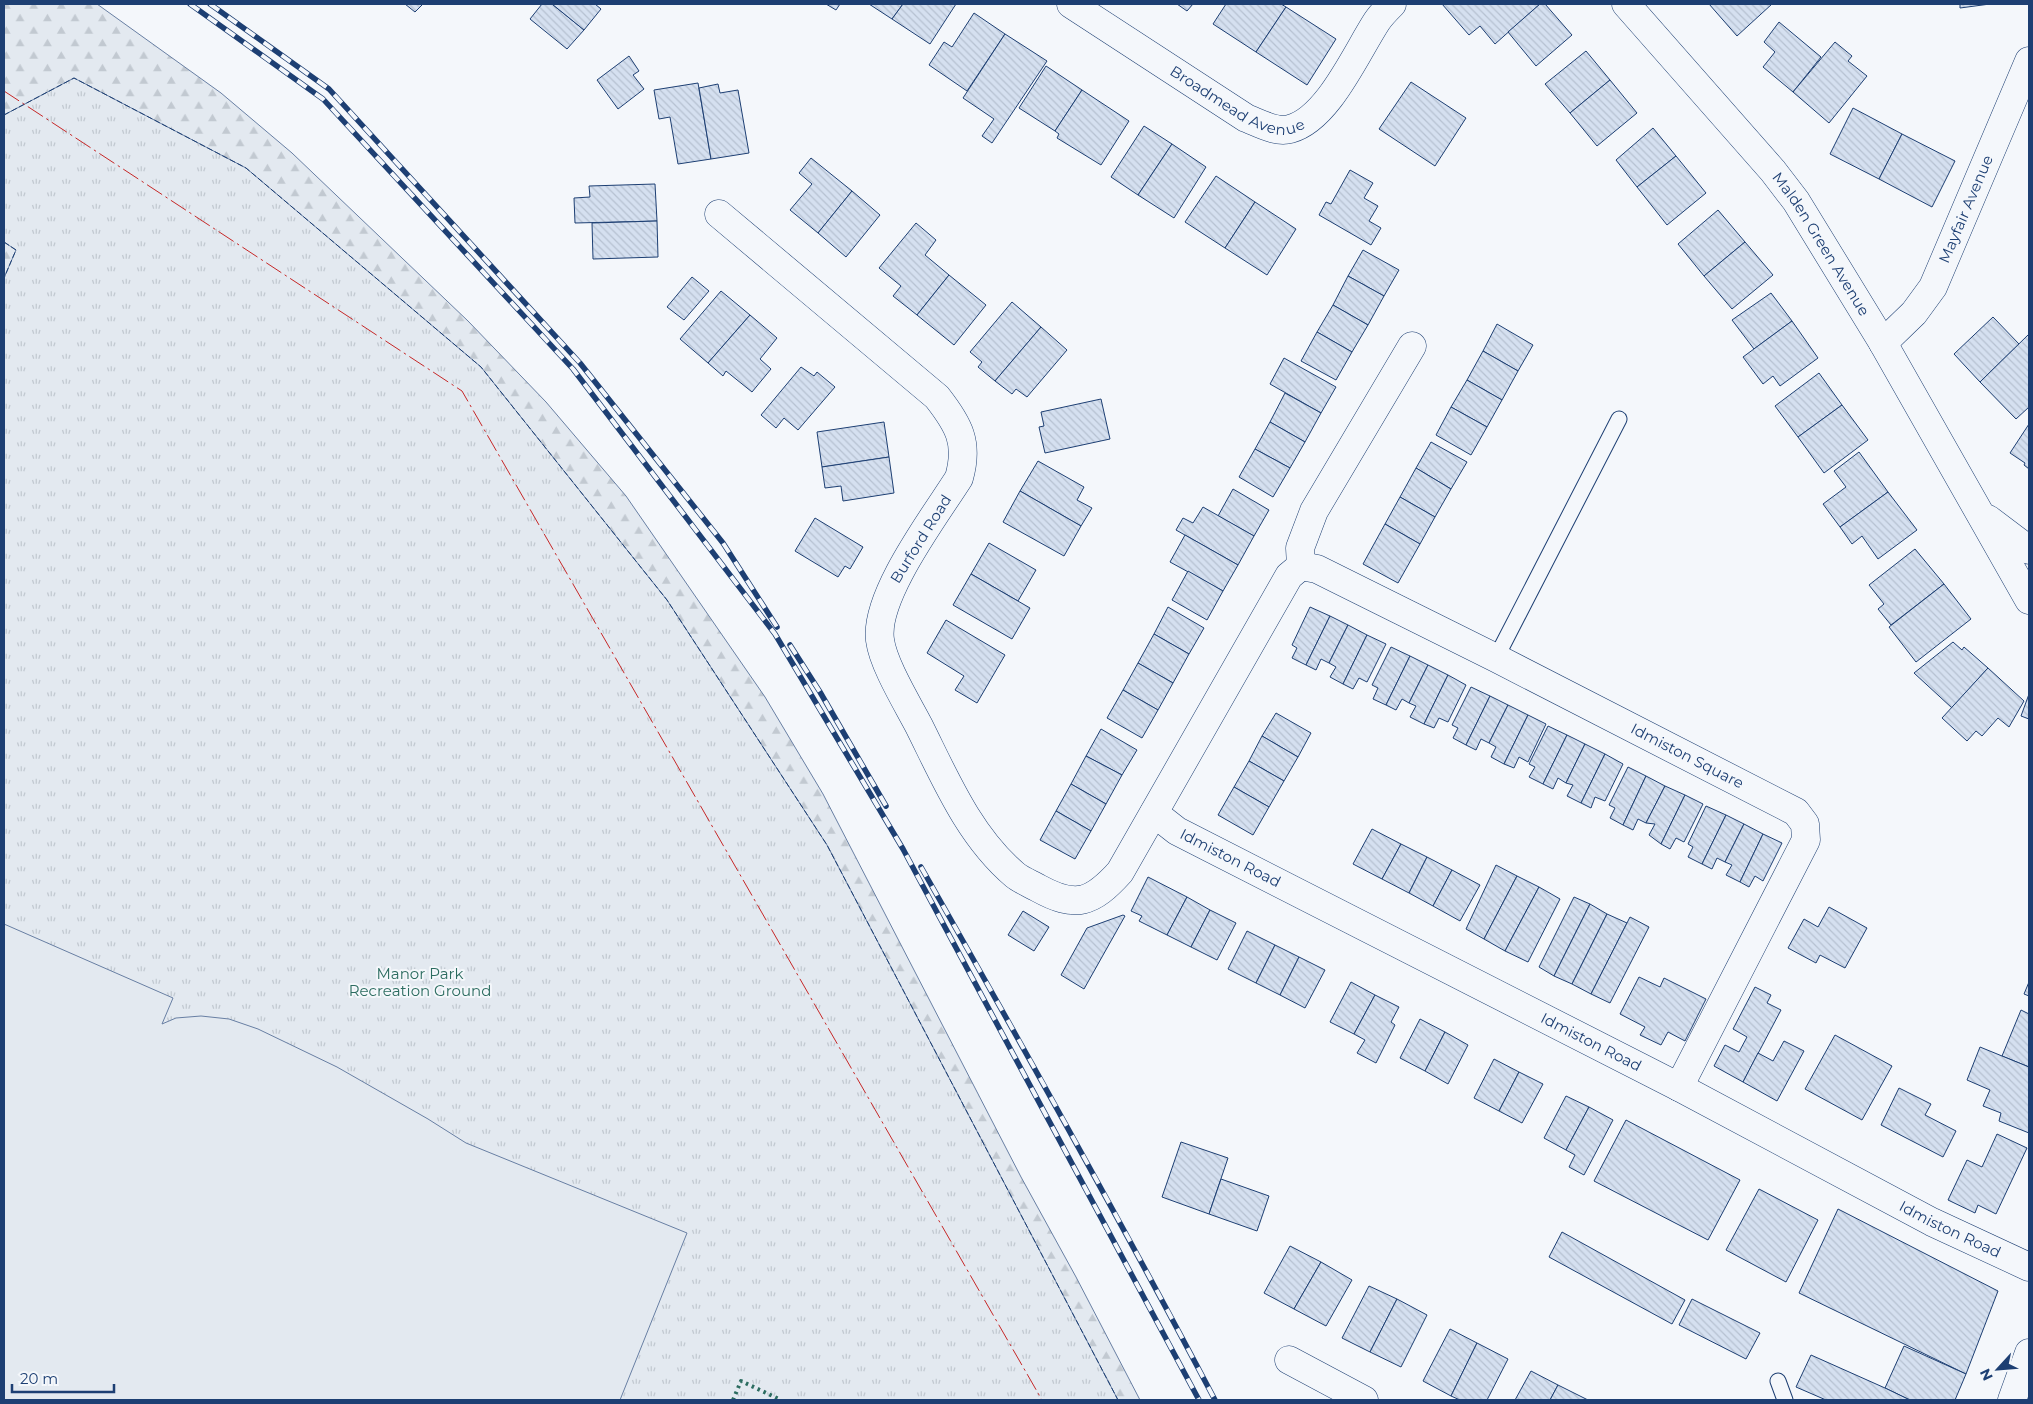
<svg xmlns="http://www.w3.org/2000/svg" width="2033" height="1404" font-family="Montserrat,sans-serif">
<defs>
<pattern id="forest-firs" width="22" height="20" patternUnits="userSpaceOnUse" patternTransform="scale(1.25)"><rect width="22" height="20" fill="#e3e9f0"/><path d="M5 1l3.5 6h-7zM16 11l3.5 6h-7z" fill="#c2c9d1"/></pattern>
<pattern id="park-tufts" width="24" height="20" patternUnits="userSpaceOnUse" patternTransform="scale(1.25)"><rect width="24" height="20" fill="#e3e9f0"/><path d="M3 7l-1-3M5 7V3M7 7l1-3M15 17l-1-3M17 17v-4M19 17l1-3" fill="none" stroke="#c2c9d1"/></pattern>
<pattern id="building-back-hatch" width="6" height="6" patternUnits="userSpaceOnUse" patternTransform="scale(1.25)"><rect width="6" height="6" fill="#d5e0f0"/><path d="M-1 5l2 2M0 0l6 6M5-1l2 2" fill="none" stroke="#b6c1d1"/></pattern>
</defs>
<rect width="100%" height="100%" fill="#f4f7fb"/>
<polygon fill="url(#forest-firs)" stroke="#687fa3" points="4,4 97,4 221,93 292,153 468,321 546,402 626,496 765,697 823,794 1021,1177 1076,1277 1140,1400 1090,1400 4,424"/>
<polygon fill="url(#park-tufts)" stroke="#687fa3" points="74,78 246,168 481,367 667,600 827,845 1118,1400 4,1400 4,278 16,250 4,242 4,115"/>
<polygon fill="#e3e9f0" stroke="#687fa3" points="4,924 173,998 162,1024 176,1018 201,1016 229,1019 258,1029 337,1067 428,1119 466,1143 687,1233 620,1400 4,1400"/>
<g fill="url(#building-back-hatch)" stroke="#1d3f73">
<polygon points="405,4 423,4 415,12"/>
<polygon points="542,4 552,4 584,30 567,49 530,19"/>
<polygon points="552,4 595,4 601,9 584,30"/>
<polygon points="826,4 840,4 836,10"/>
<polygon points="869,4 903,4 892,19"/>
<polygon points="903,4 956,4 930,44 892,19"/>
<polygon points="1177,4 1193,4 1187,11"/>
<polygon points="1226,4 1281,4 1286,7 1256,52 1213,24"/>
<polygon points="1442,4 1540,4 1495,44 1480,26 1469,35"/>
<polygon points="1540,4 1545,4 1572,35 1536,66 1508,32"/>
<polygon points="1709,4 1772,4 1737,36"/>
<polygon points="1960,4 1990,4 1960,8"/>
<polygon points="1286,7 1336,39 1307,85 1256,52"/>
<polygon points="974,13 1005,34 967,91 929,65 944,42 952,47"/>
<polygon points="1779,22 1821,57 1793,92 1763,67 1775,52 1764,42"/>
<polygon points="1005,34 1047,61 992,143 982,136 994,119 963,98"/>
<polygon points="1835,42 1852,56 1848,61 1867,76 1829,123 1793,92"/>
<polygon points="1586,51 1610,80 1570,113 1545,84"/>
<polygon points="629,56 639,71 633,75 644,89 618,109 597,80"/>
<polygon points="1046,66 1082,90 1055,131 1019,108"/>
<polygon points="1610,80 1637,113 1597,146 1570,113"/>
<polygon points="1411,82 1466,118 1435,166 1379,129"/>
<polygon points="698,83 711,159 678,164 670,117 659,119 654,90"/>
<polygon points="718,84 720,93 738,90 749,153 711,159 699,88"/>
<polygon points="1082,90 1129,121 1101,165 1057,138 1059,134 1055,131"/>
<polygon points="1853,108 1902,134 1879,179 1830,154"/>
<polygon points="1144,126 1172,144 1138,195 1111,177"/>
<polygon points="1653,128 1676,156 1637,187 1616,160"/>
<polygon points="1902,134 1955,161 1932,207 1879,179"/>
<polygon points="1172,144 1206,167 1174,218 1138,195"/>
<polygon points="1676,156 1706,193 1667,225 1637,187"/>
<polygon points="811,158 852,191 818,233 790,210 812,184 799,173"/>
<polygon points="1350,170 1373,183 1364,198 1378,206 1369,221 1381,228 1371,245 1319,215 1326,202 1331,204"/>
<polygon points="1216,176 1255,202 1225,248 1185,222"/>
<polygon points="655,184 657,221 575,223 574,198 590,197 589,186"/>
<polygon points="852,191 880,215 846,257 818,233"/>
<polygon points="1255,202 1296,229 1267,275 1225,248"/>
<polygon points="1718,210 1745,242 1704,276 1678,244"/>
<polygon points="657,221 658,257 593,259 592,223"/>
<polygon points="916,223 936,240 925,255 949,275 917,315 893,296 901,286 879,268"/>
<polygon points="1745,242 1773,275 1732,309 1704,276"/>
<polygon points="1363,250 1399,270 1384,296 1348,276"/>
<polygon points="949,275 986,305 954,345 917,315"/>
<polygon points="1348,276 1384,296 1368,325 1333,305"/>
<polygon points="692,277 709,291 684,320 667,307"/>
<polygon points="721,291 750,315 708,363 680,339"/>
<polygon points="1771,293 1792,321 1754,349 1732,320"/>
<polygon points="1012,302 1041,327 995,381 978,367 982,362 970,352"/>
<polygon points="1333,305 1368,325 1352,352 1317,332"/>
<polygon points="750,315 777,338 760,359 771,369 752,392 726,371 723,376 708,363"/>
<polygon points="1993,317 2019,344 1980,382 1954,354"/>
<polygon points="1792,321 1818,358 1780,386 1773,376 1763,384 1743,357"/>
<polygon points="1497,324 1533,345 1518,371 1483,351"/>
<polygon points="1041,327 1067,350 1027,397 1016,389 1012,394 995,381"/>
<polygon points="1317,332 1352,352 1336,380 1301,361"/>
<polygon points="2029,334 2029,407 2016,419 1980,382"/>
<polygon points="1483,351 1518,371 1502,400 1467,380"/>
<polygon points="1284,358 1336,387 1321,413 1270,384"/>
<polygon points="801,367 814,376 817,372 835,387 798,430 784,418 776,428 761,415"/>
<polygon points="1819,373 1842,405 1798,437 1775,406"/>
<polygon points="1467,380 1502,400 1487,427 1451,407"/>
<polygon points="1285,393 1321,413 1305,442 1270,422"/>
<polygon points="1101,399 1110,439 1045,453 1039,427 1044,426 1041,412"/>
<polygon points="1842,405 1868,440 1824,473 1798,437"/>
<polygon points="1451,407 1487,427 1471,455 1436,435"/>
<polygon points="884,422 889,457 822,467 817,432"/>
<polygon points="1270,422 1305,442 1290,468 1255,449"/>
<polygon points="2029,424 2029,469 2024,465 2025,463 2010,453"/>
<polygon points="1431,442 1467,462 1451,489 1416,468"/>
<polygon points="1255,449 1290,468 1273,497 1239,477"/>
<polygon points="1859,452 1888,492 1840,527 1823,504 1846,487 1834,471"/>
<polygon points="889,457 894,493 843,501 841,486 825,488 822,467"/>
<polygon points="1038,461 1084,487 1077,500 1092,508 1081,526 1020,491"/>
<polygon points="1416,468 1451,489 1435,517 1400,497"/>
<polygon points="1233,489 1269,510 1254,536 1218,516"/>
<polygon points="1020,491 1081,526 1064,556 1003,522"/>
<polygon points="1888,492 1917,530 1878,559 1862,536 1852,544 1840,527"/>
<polygon points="1400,497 1435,517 1420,544 1385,524"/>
<polygon points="1203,507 1254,536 1238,565 1176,530 1183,518 1193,523"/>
<polygon points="815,518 863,547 850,569 845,566 838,577 795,551"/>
<polygon points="1385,524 1420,544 1398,583 1363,564"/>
<polygon points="1185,535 1238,565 1223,591 1170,562"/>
<polygon points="989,543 1036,570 1018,601 971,574"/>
<polygon points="1915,549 1944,584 1891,625 1878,609 1884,604 1869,585"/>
<polygon points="1188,571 1223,591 1207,620 1172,600"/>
<polygon points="971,574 1030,608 1012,639 953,605"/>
<polygon points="1944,584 1971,619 1916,662 1889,627"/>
<polygon points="1168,607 1204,628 1189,654 1154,634"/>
<polygon points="1310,607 1330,616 1306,665 1292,658 1297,648 1292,645"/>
<polygon points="1330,616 1348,625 1329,663 1321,659 1316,670 1306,665"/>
<polygon points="946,620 1005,655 977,703 955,690 964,676 927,653"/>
<polygon points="1348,625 1367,635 1343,684 1330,677 1336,667 1329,663"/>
<polygon points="1154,634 1189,654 1173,683 1138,663"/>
<polygon points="1367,635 1386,644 1367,682 1359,678 1353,689 1343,684"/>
<polygon points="1953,642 1962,650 1964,647 1988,668 1952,708 1914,673"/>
<polygon points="1391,647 1410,656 1386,705 1373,699 1378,688 1372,685"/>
<polygon points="1410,656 1428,665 1409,703 1402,699 1396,710 1386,705"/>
<polygon points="1138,663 1173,683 1158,710 1123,690"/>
<polygon points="1428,665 1448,675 1424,724 1410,717 1416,706 1409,703"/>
<polygon points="1988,668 2024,701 2009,727 1998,718 1982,736 1976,731 1967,741 1942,718"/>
<polygon points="1448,675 1466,685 1448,722 1439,718 1434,728 1424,724"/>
<polygon points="1471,687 1490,696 1466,745 1453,738 1458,728 1452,725"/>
<polygon points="1123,690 1158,710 1142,738 1107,718"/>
<polygon points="2029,694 2029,719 2021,716"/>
<polygon points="1490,696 1508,705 1489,743 1481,739 1476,750 1466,745"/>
<polygon points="1508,705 1528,715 1504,764 1491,757 1496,747 1489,743"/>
<polygon points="1276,713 1311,733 1298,757 1262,736"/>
<polygon points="1528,715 1546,724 1528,762 1519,757 1514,768 1504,764"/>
<polygon points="1548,726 1567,735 1543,784 1529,777 1535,767 1529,764"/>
<polygon points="1101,729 1137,750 1122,775 1086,756"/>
<polygon points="1567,735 1585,744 1566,783 1558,778 1553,789 1543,784"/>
<polygon points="1262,736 1298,757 1284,781 1249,761"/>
<polygon points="1585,744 1605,754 1581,803 1567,796 1573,785 1566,783"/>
<polygon points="1605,754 1623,764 1605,801 1595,797 1591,808 1581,803"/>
<polygon points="1086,756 1122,775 1106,804 1071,784"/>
<polygon points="1249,761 1284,781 1269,807 1234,787"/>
<polygon points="1628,767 1646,776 1623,825 1610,818 1615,808 1609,805"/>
<polygon points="1646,776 1665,786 1646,823 1638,819 1633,830 1623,825"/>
<polygon points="1071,784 1106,804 1091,831 1056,811"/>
<polygon points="1665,786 1685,795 1661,844 1649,835 1655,824 1646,823"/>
<polygon points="1234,787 1269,807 1253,835 1218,815"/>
<polygon points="1685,795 1703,804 1684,842 1676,838 1670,849 1661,844"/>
<polygon points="1706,806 1726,815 1702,864 1688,857 1693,847 1688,844"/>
<polygon points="1056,811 1091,831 1075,859 1040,840"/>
<polygon points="1726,815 1744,824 1725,862 1717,858 1712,869 1702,864"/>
<polygon points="1744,824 1763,834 1740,882 1726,875 1732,865 1725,862"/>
<polygon points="1372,829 1401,844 1382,879 1353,864"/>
<polygon points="1763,834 1782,843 1763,881 1755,876 1749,887 1740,882"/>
<polygon points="1401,844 1427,857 1409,893 1382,879"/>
<polygon points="1427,857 1452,870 1433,906 1409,893"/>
<polygon points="1496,865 1517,876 1484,939 1466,929"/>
<polygon points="1452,870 1480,885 1460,921 1433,906"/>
<polygon points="1517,876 1539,887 1505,951 1484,939"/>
<polygon points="1148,877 1187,897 1167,935 1139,921 1142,916 1131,911"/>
<polygon points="1539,887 1560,899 1528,962 1505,951"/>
<polygon points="1187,897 1210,910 1191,947 1167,935"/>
<polygon points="1574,897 1590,904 1554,976 1539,967"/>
<polygon points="1590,904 1607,914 1572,984 1554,976"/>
<polygon points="1829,907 1867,928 1845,968 1820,955 1816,963 1788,948 1804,919 1818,927"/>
<polygon points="1210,910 1236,923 1217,960 1191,947"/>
<polygon points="1023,911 1049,927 1034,951 1008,935"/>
<polygon points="1607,914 1627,923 1591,994 1572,984"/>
<polygon points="1123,915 1125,916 1084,989 1061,975 1087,928"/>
<polygon points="1630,917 1649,927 1610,1003 1591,994"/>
<polygon points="1247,931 1275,945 1256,983 1228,969"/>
<polygon points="1275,945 1299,957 1280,995 1256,983"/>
<polygon points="1299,957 1325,970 1305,1008 1280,995"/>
<polygon points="1639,977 1660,987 1664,978 1706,999 1685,1041 1668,1032 1661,1045 1640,1035 1645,1027 1620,1014"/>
<polygon points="1351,982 1375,995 1354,1034 1330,1022"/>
<polygon points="2029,982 2029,996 2024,994"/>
<polygon points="1755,987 1771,995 1767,1003 1781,1010 1743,1082 1714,1066 1725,1045 1739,1052 1747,1037 1733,1029"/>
<polygon points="1375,995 1399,1007 1391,1022 1395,1025 1376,1063 1357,1053 1365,1040 1354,1034"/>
<polygon points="2021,1010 2029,1014 2029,1067 2002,1056"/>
<polygon points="1420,1019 1445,1032 1425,1071 1400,1058"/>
<polygon points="1445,1032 1468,1045 1448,1084 1425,1071"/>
<polygon points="1835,1035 1892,1066 1862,1120 1805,1089"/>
<polygon points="1784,1041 1804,1051 1777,1101 1743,1082 1758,1053 1773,1061"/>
<polygon points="1980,1047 2029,1067 2029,1133 1999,1121 2001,1113 1983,1106 1990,1090 1967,1080"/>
<polygon points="1494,1059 1519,1072 1499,1111 1474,1098"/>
<polygon points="1519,1072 1543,1084 1522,1123 1499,1111"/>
<polygon points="1899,1088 1931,1104 1925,1115 1956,1131 1943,1157 1881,1125"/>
<polygon points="1566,1096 1589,1107 1566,1150 1544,1138"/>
<polygon points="1589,1107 1613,1120 1584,1175 1569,1167 1575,1155 1566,1150"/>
<polygon points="1626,1120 1740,1180 1708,1240 1594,1181"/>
<polygon points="1997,1134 2027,1148 1996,1214 1978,1205 1975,1213 1948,1200 1967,1160 1982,1167"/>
<polygon points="1181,1142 1228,1158 1209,1214 1162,1197"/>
<polygon points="1221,1179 1269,1196 1257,1231 1209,1214"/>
<polygon points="1759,1189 1818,1220 1786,1282 1726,1250"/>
<polygon points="1838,1209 1998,1291 1966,1374 1799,1293"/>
<polygon points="1562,1232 1685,1300 1672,1324 1549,1257"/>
<polygon points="1290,1246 1321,1262 1294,1309 1264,1293"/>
<polygon points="1321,1262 1352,1280 1326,1326 1294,1309"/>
<polygon points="1369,1286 1397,1299 1370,1352 1342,1338"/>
<polygon points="1397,1299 1427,1315 1401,1367 1370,1352"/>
<polygon points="1692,1299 1760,1333 1746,1359 1679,1325"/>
<polygon points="1450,1329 1477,1343 1451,1396 1423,1381"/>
<polygon points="1477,1343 1508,1359 1487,1400 1460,1400 1451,1396"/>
<polygon points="1904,1346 1966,1374 1955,1400 1910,1400 1885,1388"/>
<polygon points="1811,1355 1885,1388 1910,1400 1826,1400 1796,1387"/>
<polygon points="1531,1371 1558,1385 1550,1400 1515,1400"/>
<polygon points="1558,1385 1588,1400 1550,1400"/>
</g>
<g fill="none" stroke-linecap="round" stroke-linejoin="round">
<defs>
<g id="lane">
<polyline points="1496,658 1619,419"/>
<polyline points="1778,1381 1785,1400"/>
</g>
<g id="street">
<path id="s1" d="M1071,4L1246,118C1259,123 1276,133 1290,129C1328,119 1356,53 1377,21C1381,15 1387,9 1392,4"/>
<path id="s2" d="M1626,4L1773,171L1796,201L1883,343L2029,600"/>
<path d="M719,214L937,397C959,425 969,443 959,478C935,516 874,596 880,640C883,664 907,703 919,726C945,778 969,836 1015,875C1021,880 1031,884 1038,888C1076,909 1092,903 1120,872L1289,576L1301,566"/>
<path id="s3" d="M1883,343L1914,313L1933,287L2029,61"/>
<polyline points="1988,519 2029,550"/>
<path id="s4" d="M1301,566L1317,569L1496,658L1796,812L1805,824L1806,840L1679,1087"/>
<polyline points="1301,566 1300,548 1314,511 1412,346"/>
<path id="s5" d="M1154,813L1177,831L1679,1087L1932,1222L2029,1267"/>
<polyline points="1289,1360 1364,1400"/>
</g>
<polyline id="primary" points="2012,1400 2029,1353"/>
</defs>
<use href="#lane" stroke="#1d3f73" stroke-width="17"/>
<use href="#street" stroke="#1d3f73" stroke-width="29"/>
<use href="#primary" stroke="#1d3f73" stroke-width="29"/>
<use href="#lane" stroke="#f4f7fb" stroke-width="15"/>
<use href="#street" stroke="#f4f7fb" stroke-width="28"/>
<use href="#primary" stroke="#f4f7fb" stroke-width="28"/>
<defs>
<g id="rail">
<polyline points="190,4 323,99 573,369 775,634 903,849 1199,1400"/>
<polyline points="210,4 329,89 580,363 723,543 777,627"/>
<polyline points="790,645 820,692 886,806"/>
<path d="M921,867C1021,1043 1121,1221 1215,1400"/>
</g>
</defs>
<use href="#rail" stroke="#1d3f73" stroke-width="5.5"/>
<use href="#rail" stroke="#f4f7fb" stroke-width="4" stroke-dasharray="11" stroke-linecap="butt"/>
<polyline stroke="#2c6c60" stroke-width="4" stroke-dasharray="2.5 4" stroke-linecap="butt" points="733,1400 741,1381 781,1400"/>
<g stroke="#1d3f73" stroke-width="1" stroke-dasharray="6 2.5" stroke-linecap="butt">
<polyline points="4,115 74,78 246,168 481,367 667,600 827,845 1118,1400"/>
<polyline points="4,242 16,250 4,278"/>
</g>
<polyline stroke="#c62828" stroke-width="1" stroke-dasharray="18 4 2.5 4" stroke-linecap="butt" points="4,91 462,391 1042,1400"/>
</g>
<g text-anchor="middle" stroke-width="4" stroke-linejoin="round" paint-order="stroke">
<g font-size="15" fill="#1d3f73" stroke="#f4f7fb">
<text dy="5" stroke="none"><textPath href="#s1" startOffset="195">Broadmead Avenue</textPath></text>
<text dy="5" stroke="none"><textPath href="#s3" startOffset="160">Mayfair Avenue</textPath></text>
<text dy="5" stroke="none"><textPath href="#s2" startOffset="310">Malden Green Avenue</textPath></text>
<text transform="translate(921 539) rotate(-58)" y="5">Burford Road</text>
<text dy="5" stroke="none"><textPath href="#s4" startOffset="431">Idmiston Square</textPath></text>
<text dy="5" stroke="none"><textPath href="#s5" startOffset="89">Idmiston Road</textPath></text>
<text dy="5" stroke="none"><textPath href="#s5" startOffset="494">Idmiston Road</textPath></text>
<text dy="5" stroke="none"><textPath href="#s5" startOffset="899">Idmiston Road</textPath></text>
</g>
<g font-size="15" fill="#2c6c60" stroke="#f4f7fb">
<text x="420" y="979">Manor Park<tspan x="420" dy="17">Recreation Ground</tspan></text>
</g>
</g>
<rect width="2033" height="1404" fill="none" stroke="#1d3f73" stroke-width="10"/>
<g transform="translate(1998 1369) rotate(244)" stroke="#f4f7fb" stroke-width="4" paint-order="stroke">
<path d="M0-4L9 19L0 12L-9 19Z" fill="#1d3f73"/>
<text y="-8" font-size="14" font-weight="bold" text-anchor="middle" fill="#1d3f73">N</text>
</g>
<path d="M12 1384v8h102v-8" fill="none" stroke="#1d3f73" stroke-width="2.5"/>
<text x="20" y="1384" font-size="15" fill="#1d3f73" stroke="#f4f7fb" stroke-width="4" paint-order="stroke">20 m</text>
</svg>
